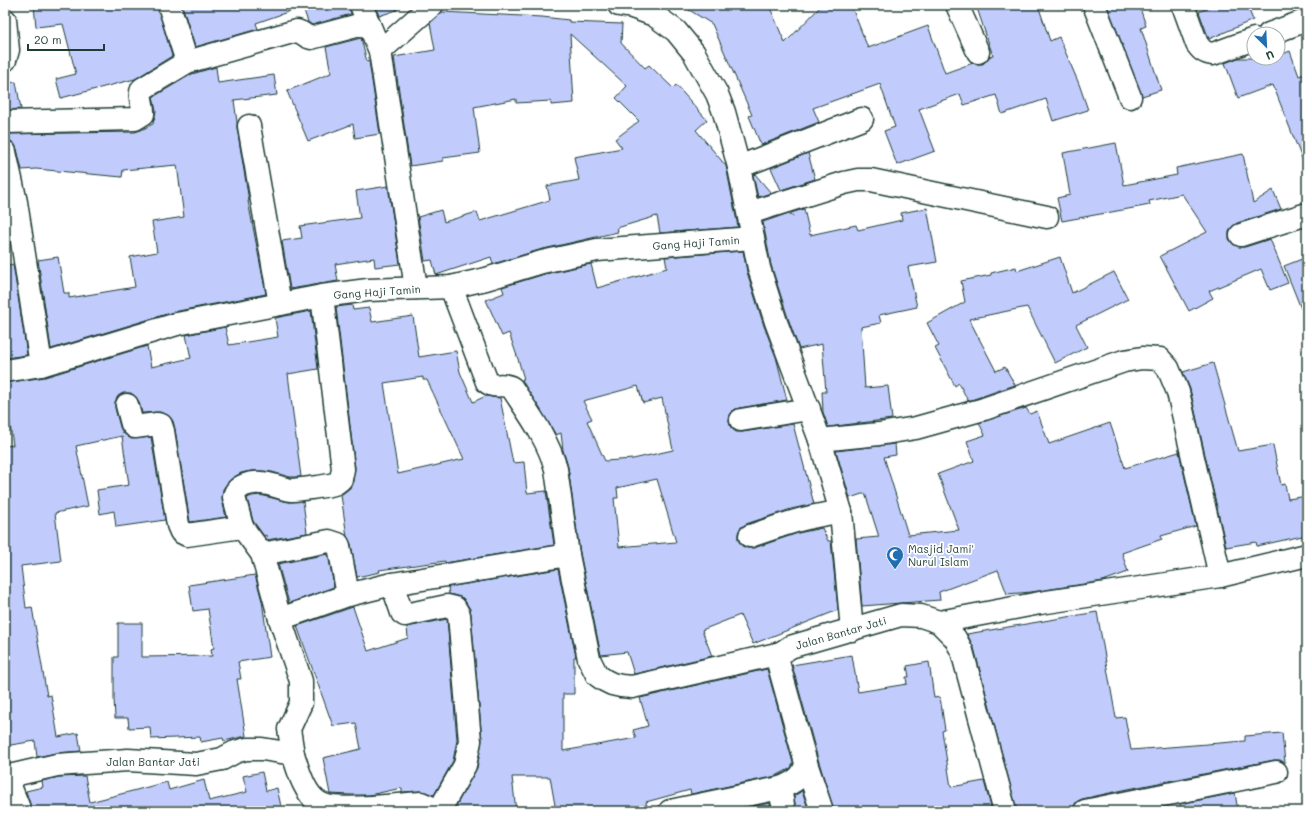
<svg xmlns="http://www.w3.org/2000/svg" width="1312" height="816" font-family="Mali,sans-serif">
<rect width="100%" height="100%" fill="#fff"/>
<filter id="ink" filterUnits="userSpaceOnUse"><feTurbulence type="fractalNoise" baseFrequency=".025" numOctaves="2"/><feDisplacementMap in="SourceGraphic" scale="8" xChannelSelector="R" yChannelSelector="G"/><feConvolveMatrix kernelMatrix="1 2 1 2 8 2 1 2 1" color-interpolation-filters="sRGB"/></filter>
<g filter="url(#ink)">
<g fill="#c1ccfd" stroke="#1f3d34" fill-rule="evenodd">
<polygon points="34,5 157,5 172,56 135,79 61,98 56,79 76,74 63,24 36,27"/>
<polygon points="182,5 298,5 299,8 256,23 258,29 195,47"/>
<polygon points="302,5 349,5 351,14 312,25 308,22"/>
<polygon points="375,5 396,5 397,10 379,16"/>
<polygon points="681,5 769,5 785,43 822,5 851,5 868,48 928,26 945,73 973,63 977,64 983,64 989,57 993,56 976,5 1038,5 1050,41 1059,37 1079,84 1088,110 1053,121 1046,99 1002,114 996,95 964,105 960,94 919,109 935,151 897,165 884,131 895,127 880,84 813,108 819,122 761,145 749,116 752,115 712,24"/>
<polygon points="1107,5 1139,5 1146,26 1141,28 1161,90 1142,96"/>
<polygon points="1214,5 1247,5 1253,20 1209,39 1199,12"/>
<polygon points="442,12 542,17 569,20 569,22 622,24 621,43 645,68 649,65 673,88 676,85 707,120 696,130 726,166 738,227 660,233 657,216 617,228 618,232 539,250 493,264 491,257 436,275 432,260 425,261 418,217 441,210 444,222 477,212 480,221 550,200 547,186 579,180 574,157 622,148 615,139 639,121 616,98 627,86 570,34 574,103 551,105 551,101 516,103 516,99 474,107 480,153 443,158 443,161 410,166 394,57 435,50 430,23"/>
<polygon points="361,38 367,62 369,61 380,134 355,138 353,124 308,141 287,91 331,73 326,47"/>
<polygon points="1290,51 1299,76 1307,73 1307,168 1306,169 1273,85 1238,98 1225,63 1238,58 1278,58 1278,56"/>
<polygon points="216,67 218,83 274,75 277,95 234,100 237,122 237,128 249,201 248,201 266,294 173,312 51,349 38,260 58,257 64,293 69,293 69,298 135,287 130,257 157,252 152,222 184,217 177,165 123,170 122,177 36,169 22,170 17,149 14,143 9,140 5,140 5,134 135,132 141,130 153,124 156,111 153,97 192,74"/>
<polygon points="16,82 21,109 5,110 5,83"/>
<polygon points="1116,143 1124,185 1177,175 1176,168 1243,154 1253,203 1273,190 1281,209 1237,223 1232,227 1229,232 1229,239 1233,244 1239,247 1245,247 1270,239 1288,283 1270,290 1261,269 1209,291 1213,298 1189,311 1160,256 1207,232 1182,194 1149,201 1150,205 1062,221 1057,198 1070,195 1063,153"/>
<polygon points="808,153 815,179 781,190 771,168"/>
<polygon points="755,174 771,193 758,197 753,175"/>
<polygon points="388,186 400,264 375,267 374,258 335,264 338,281 290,289 282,241 302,238 300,226 360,218 356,191"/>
<polygon points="927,208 937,262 908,267 917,307 879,315 881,323 861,327 865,388 888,386 892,419 828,427 823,412 822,392 826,392 822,344 799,349 788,318 771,265 763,222 789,213 793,217 791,213 804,209 810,235 856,225 858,230 902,220 901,213"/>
<path d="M743,251L747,272L764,326L776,357L787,400L739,408L733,410L730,415L729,422L731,428L736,432H743L793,424L814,504L791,509L746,524L740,528L738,533V540L742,546L747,548H754L798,533L822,528L828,541H831L838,610L753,644L740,615L702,630L712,656L634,674L627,652L601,655L580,553L568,467L563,450L561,433L556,435L524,384L522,379H524L518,359L509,333L502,336L486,300L504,293L502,287L545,274L591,264L597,288L667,268L665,257ZM638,386L643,403L662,398L673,450L633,459L605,461L587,421L592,419L583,401ZM657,479L676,542L619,547L614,498H618L617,488Z"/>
<polygon points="1060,257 1072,293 1114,272 1128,299 1076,325 1087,347 1055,363 1027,307 969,319 996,371 1005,367 1015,385 968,401 959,383 955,386 935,348 939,346 927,323 965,302 961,281 991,275 991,273 1016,267 1017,271"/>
<polygon points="1302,259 1307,270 1306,321 1284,266"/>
<polygon points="13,264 27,355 5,358 5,266"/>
<path d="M352,305L353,310L369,308L372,322L413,316L419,357L456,351L460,372L473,402L486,396L500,398L513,463L524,462L527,493L546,491L554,545L445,563V561L379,570L380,572L357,577L351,544L347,537L341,495L350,488L353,481L355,468L336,307ZM423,377V380H427L464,459L398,474L384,383Z"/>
<polygon points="311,311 318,369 288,374 301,477 290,477 272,472 262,471 251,471 241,473 230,480 223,489 222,500 226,517 190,522 175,429 173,421 169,416 160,412 142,413 139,402 136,397 131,393 123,393 118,396 115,402 115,408 120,427 123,433 131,439 151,437 165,520 116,527 114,511 100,514 97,490 129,485 122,436 76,446 88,506 55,513 61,561 21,566 26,608 32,607 47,696 51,695 58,737 78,733 81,751 56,753 37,757 35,741 5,746 5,446 13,445 5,391 5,383 45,377 147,346 151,367 191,358 186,335 225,327 229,345 278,337 275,318"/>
<polygon points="1213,363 1238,451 1273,445 1281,485 1285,484 1288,499 1307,496 1307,535 1257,546 1256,542 1226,547 1190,389 1183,372"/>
<polygon points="1026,408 1030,414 1037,411 1049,444 1110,423 1125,468 1179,452 1196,526 1161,536 1162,539 1122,553 1128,572 1103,581 1031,592 1007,594 998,570 939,592 940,600 862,606 856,539 879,537 865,493 850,498 836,451 895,444 896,455 884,457 908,535 959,530 938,474 974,461 967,441 985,435 979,423"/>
<polygon points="260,495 289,502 303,501 307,533 267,540 266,535 264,536 253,521 247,498 252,496"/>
<polygon points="328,554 334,587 289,603 278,564"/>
<polygon points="558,569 576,657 574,657 574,694 563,694 563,751 636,738 633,730 648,726 640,698 767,669 793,763 791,768 776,776 691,794 690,790 646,802 647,809 635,811 556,811 550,777 512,777 516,811 458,811 457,804 477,768 482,740 471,614 470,609 463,598 449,594 448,587"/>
<polygon points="255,575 262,601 270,657 238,662 241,679 237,679 246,736 224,741 223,738 201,742 200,737 151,739 150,727 129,728 128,718 115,718 114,699 114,657 118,657 118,623 142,623 142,657 212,656 211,649 214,648 208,609 193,611 189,585"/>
<polygon points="353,607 368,651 408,638 407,627 447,619 457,740 453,761 434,795 420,791 402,792 402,788 369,795 352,795 330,794 323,758 361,749 356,723 333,726 297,626"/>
<polygon points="1097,612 1116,718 1125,717 1131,750 1245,741 1245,736 1282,733 1285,763 1280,760 1274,760 1128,789 1082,799 1076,802 1073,810 1065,811 1017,811 974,648 967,634"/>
<polygon points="852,655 858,692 907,684 906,677 909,677 907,666 929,662 934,698 940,697 945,730 942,731 951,787 984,781 992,811 834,811 818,759 792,665"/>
<polygon points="262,772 266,791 277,788 282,811 32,811 26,791 43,787 42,781 59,777 85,776 90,802 167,782 169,790 204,780 209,801 247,792 243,776"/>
<polygon points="802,791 809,811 796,811 794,796"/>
<polygon points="1235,793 1238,811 1181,811 1180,804"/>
<polygon points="770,803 771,811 746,811 746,808"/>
</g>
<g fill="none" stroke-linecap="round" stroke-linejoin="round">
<defs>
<g id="minor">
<polyline points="169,5 187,62"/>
<polyline points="361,5 380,51 416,288"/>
<polyline points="619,5 632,7 654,15 676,31 694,53 717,94 724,112 739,167 759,268 776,322 820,440 841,512 852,630"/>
<polyline points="957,5 978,52"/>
<polyline points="1094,5 1130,97"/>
<path d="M1183,5L1197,44C1202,51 1205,53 1213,54L1254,39"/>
<polyline points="5,20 8,50 5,60"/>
<polyline points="1269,34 1307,20"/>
<polyline points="380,51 432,5"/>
<path d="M5,122L135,119L143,114C144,105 138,97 142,89L187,62L296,31C302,31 305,37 311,38L367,23"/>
<polyline points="249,126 280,304"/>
<polyline points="5,152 16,202 41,365"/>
<polyline points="739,167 862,119"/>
<polyline points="749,213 844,183 858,180 871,180 1047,217"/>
<polyline points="1241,235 1307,214"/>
<path d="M451,287L487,382C495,389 504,382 512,388C529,414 548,439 556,469L568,555L589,659L597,675L604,680L612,684L621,686L632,687L781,653"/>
<polyline points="5,371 41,365 177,324 322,296 368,290 451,287 486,279 542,262 597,250 753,238"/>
<polyline points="127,405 132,424 135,427 157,424 161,425 163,431 178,525 181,532 187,535 242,527"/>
<polyline points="741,420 809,409"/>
<polyline points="820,440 879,434 916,428 984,409 1124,361 1142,358 1160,359 1168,368 1178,392 1220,576"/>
<path d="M750,536C780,526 809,515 841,512"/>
<polyline points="262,554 329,541 338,544 339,546 348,595"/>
<polyline points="392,584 401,610 402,613 405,615 447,606 455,608 459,615 470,741 465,765 439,811"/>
<polyline points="280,619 348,595 392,584 568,555"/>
<polyline points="939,622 1040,603 1220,576 1307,555"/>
<path d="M293,754L289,729L301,703V681L280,619L262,554L242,527L234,497C236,485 251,482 261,483C271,483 281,489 291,490C297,490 328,486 334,484C337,483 339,481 341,479L343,469L322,296"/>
<polyline points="806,763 822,811"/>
<polyline points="6,776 20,811"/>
<path d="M5,777L57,765L128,760L196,764L222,759L235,752L246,749H262L293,754C298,769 304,793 318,802C334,814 399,804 421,803L430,807L434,811"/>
<polyline points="780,788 784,811"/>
<path d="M670,811L780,788C793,783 804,777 806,763L778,662L781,653L790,647L901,615L921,616L939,622L955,638L962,651L1005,811"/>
<polyline points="1085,811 1276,772"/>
</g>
</defs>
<use href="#minor" stroke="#1f3d34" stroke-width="25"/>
<use href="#minor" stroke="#fff" stroke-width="22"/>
</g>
</g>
<defs>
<symbol id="mosque-pin" viewBox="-11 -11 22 30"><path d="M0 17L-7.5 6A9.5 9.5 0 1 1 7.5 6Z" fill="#1f6fb2" stroke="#fff"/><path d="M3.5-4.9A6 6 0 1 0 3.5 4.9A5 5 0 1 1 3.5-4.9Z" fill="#fff"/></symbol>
</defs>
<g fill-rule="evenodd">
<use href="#mosque-pin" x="885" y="545" width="20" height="27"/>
</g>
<g text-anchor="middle" stroke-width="3.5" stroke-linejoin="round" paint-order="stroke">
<g font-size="11" fill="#1f3d34" stroke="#fff">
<text transform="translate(696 243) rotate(-4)" y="4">Gang Haji Tamin</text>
<text transform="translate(377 292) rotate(-4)" y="4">Gang Haji Tamin</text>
<text transform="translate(841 633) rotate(-16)" y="4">Jalan Bantar Jati</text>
<text x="153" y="766">Jalan Bantar Jati</text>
</g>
<g font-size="11" fill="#1f3d34" stroke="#fff" text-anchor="start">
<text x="908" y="553">Masjid Jami'<tspan x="908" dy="13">Nurul Islam</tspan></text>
</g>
</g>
<rect width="1312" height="816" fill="none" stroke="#fff" stroke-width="20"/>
<rect x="10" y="10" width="1292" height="796" fill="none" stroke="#1f3d34" stroke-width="1.5" filter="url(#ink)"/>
<g transform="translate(1266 46) rotate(156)"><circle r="19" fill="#ffffff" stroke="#a5b1ae"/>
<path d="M0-3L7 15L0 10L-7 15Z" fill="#1f6fb2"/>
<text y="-6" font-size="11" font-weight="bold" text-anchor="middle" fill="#1f3d34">U</text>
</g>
<path d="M28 44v6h76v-6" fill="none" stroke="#1f3d34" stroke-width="2"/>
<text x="34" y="44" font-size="12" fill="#1f3d34" stroke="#ffffff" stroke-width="3" paint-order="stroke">20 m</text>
</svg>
